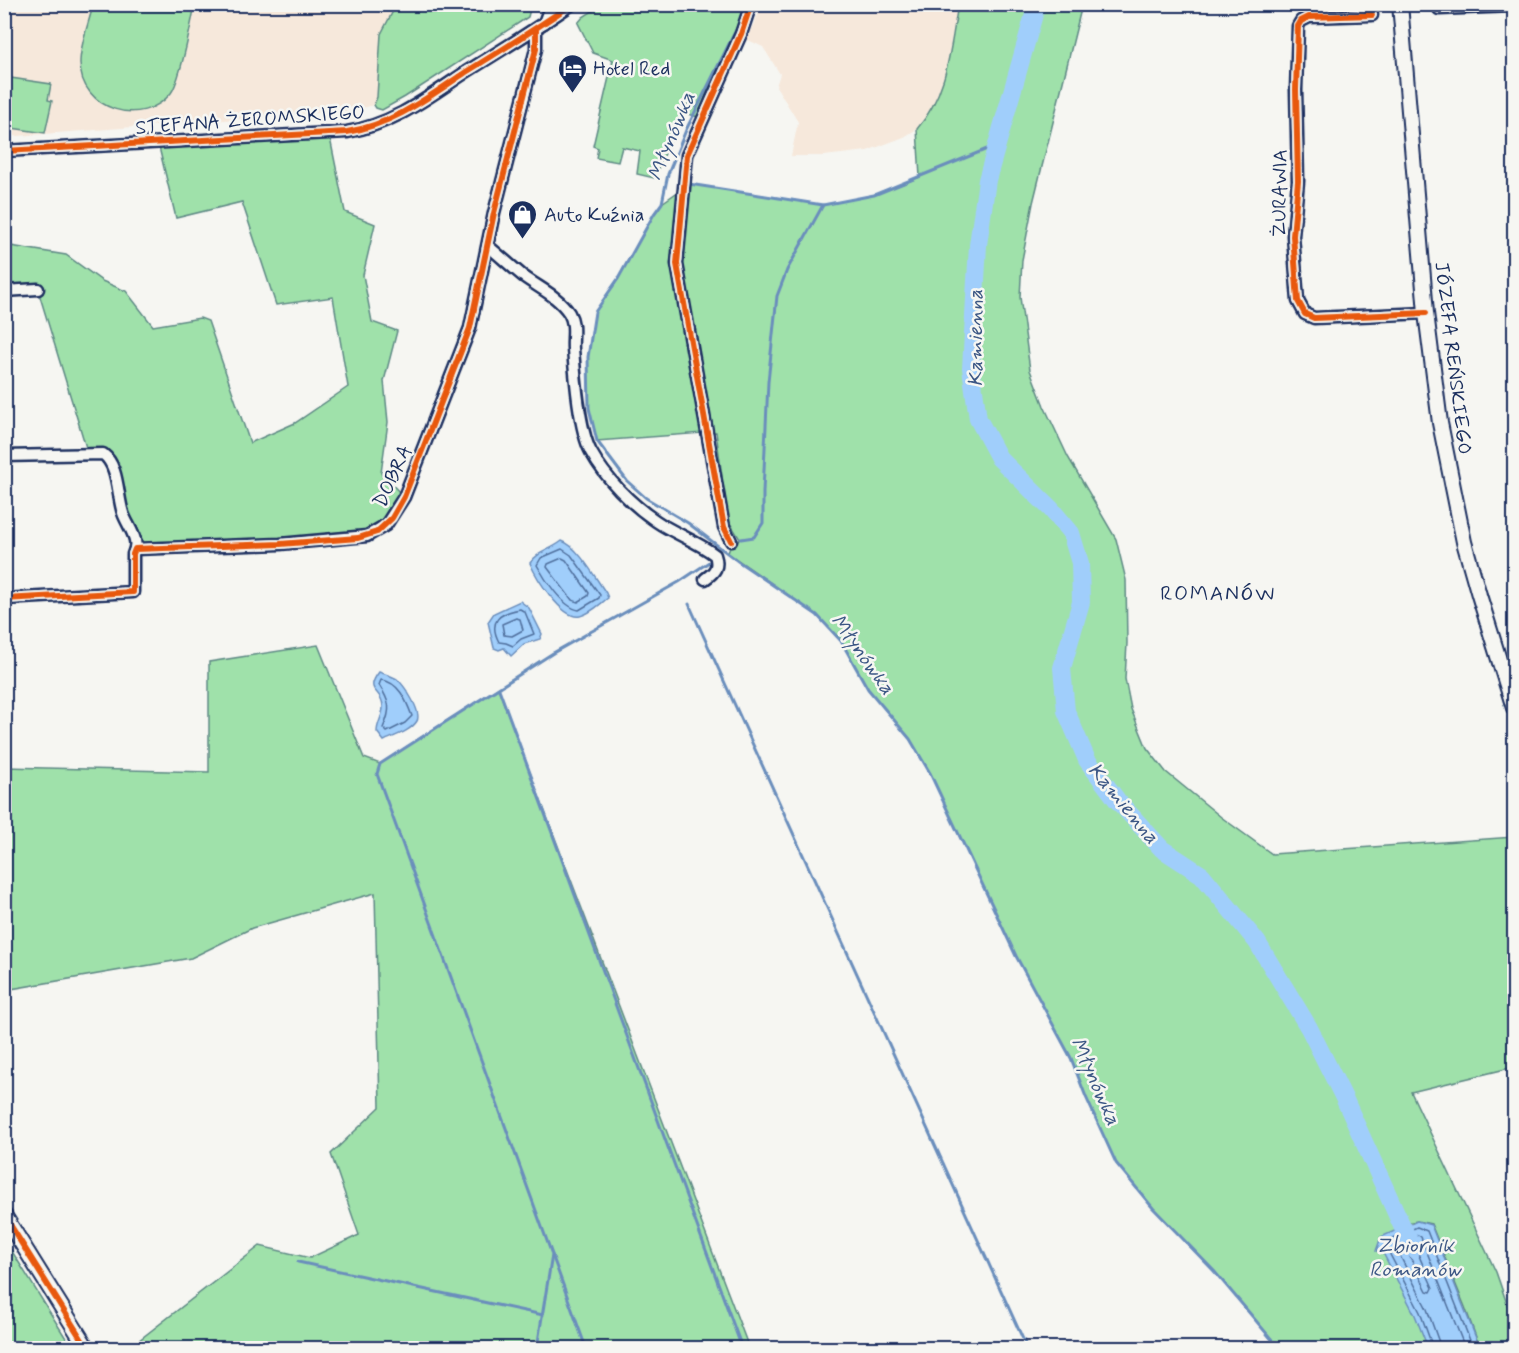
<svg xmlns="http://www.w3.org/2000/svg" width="1519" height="1353" font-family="Mynerve,sans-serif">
<rect width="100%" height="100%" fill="#f6f6f2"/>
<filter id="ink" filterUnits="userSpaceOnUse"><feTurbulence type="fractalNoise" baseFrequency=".0167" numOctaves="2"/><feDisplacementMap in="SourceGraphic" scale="12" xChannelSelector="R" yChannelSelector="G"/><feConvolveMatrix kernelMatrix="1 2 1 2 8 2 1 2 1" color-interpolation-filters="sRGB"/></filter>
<g filter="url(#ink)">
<g fill="#f6e8db">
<polygon points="5,5 407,5 404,86 374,105 355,110 5,137"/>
<polygon points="763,5 958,5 945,77 938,98 925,119 917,129 904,137 867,151 824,156 791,156 798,122 776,86 780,74 763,47 746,39"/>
</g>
<g fill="#9fe1aa" stroke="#5d8884" stroke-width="1.5">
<path d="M93,5H195C191,23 181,80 171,93C142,129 80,110 80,63C80,44 89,23 93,5Z"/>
<polygon points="391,5 391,4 531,5 528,17 405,97 382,110 376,108 374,105 377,97 381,34 393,11"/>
<polygon points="602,5 744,5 741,22 714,73 698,117 688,114 689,100 654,178 637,174 640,151 622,147 618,162 596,158 598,148 593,146 613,60 593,53 578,23 583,17"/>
<path d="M958,5H1082L1033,203L1022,260L1020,297L1030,370L1044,406L1068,457L1116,539L1126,580L1127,643L1125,679L1131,709L1147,748L1166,772L1221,817L1272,854L1514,837V1081L1510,1068L1411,1092L1496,1272L1514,1324V1348H1480L1465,1307L1431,1224L1417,1221L1400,1224L1454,1336L1456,1348H1279L1214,1271L1153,1208L1116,1163L1086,1097L1071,1058L1016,956L930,773L910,739L868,689L841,641L817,615L728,553L730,547L740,539L728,520L716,432L597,441L589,408L588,357L595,312L618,279L654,214L662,203L689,184L823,205L874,195L920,177L917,129C948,93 950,49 958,5Z"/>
<polygon points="4,77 51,84 48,100 52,101 45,133 5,127"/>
<polygon points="329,133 345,212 375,224 363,275 372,322 397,331 384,381 388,422 381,473 404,497 377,532 135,549 109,459 88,454 38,290 5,291 4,245 66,255 102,281 126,291 153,326 200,318 208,321 250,443 295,423 348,387 333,297 276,305 242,202 176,218 158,143"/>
<polygon points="318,645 364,758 380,764 498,688 749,1348 129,1348 260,1246 310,1258 359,1235 331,1154 380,1107 375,893 252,928 191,958 5,990 5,767 209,772 209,662"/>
<polygon points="4,1240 5,1240 72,1348 5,1348"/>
</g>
<g fill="#a0cefb" stroke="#6b8ebc" stroke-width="1.5">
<path d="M562,541C578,546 596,579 606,593L608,598C600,604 590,614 580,616C562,620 536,577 530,563C540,550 549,551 562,541Z"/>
<polygon points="520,601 529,608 542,634 540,639 524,644 511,656 504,648 499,650 494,648 488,622 494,613"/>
<path d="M379,672C385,674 392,676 397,679C404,685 422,711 417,721C411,731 394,736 384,741L377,732C377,723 383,716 383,707C383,689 363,693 379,672Z"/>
<polygon points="1417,1221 1431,1225 1480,1348 1428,1348 1415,1315 1382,1251 1376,1251 1381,1237"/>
</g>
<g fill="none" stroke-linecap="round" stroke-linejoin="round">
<g stroke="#506f9d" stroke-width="1.5">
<path d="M562,549L571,555L600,595L599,598L579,610C563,608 544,578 537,565L541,558Z"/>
<polygon points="562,558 566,560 589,593 588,596 578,602 572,600 547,567 548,564"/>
<path d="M520,609L525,612L534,634L521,639L513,646L506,643L499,642C488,621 499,613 520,609Z"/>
<polygon points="516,618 520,619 523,630 512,636 504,635 502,624"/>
<path d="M381,680C399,682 406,700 412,716L405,723L387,732L383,728C392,709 390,702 379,685Z"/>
<polygon points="1414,1247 1416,1249 1433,1288 1431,1292 1427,1291 1408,1253 1408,1249"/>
<polyline points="1433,1348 1420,1312 1385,1245 1387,1241 1417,1227 1427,1231 1473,1348"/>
<polyline points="1441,1348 1427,1309 1396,1248 1397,1245 1418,1235 1421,1237 1465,1348"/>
</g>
<g stroke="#6b8ebc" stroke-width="3">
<polyline points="739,24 686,130 668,174 662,203 654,214 618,279 595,312 588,357 589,408 597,441 627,481 646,498 688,523 739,562 817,615 841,641 868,689 910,739 930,773 1016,956 1071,1058 1086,1097 1116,1163 1153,1208 1214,1271 1279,1348"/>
<polyline points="689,184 823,205 787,270 777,296 768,382 763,492 763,523 754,537 741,539"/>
<polyline points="823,205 874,195 997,145"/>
<polyline points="689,604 1027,1348"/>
<polyline points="499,689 742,1348"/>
<polyline points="298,1262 543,1315"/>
<polyline points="537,1348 552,1255"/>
<polyline points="586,1348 377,774 380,764 553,653 679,582 709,562"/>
</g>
<polyline stroke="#a0cefb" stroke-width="18" points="1037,4 987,180 978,245 971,368 978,419 999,458 1051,509 1071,533 1080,563 1081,602 1062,668 1066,711 1087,760 1117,800 1162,849 1202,875 1257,942 1309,1028 1345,1100 1412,1248"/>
<defs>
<g id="minor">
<polyline points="1439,9 1514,6"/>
<polyline points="1372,15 1309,17 1301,21 1298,26 1296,90 1298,181 1293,236 1298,301 1305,314 1314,318 1426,313"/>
<polyline points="544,23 551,4"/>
<path d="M4,151L347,132C394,124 427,98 466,72C502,50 537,28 572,4"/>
<path d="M488,246C500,256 511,266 523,276C539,288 558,296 569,313C576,325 572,336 573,349C575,375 579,430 591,452C606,479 631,504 656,521C675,534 697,541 715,555C719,567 715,572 705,579"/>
<polyline points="4,291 38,289"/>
<path d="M4,456L103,454C119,466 117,495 123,513C126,522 133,531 135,540C136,545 135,550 133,554V592L4,599"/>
<polyline points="731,541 724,527 677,264 687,155 741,34 751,4"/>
<polyline points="135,549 280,544 367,536 386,525 404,497 470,328 494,213 536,49 536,29"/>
</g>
<g id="major">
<polyline points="1400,4 1426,313 1440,423 1464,542 1479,595 1514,708"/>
<polyline points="4,1215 87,1348"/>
</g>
</defs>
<use href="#minor" stroke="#1b2f5e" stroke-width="15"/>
<use href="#major" stroke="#1b2f5e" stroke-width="18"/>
<use href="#minor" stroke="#f6f6f2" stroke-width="10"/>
<use href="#major" stroke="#f6f6f2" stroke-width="14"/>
<defs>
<g id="cycleway">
<polyline points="1372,15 1309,17 1301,21 1298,26 1296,90 1298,181 1293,236 1298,301 1305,314 1314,318 1426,313"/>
<path d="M4,151L347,132C394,124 427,98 466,72C502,50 537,28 572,4"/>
<polyline points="731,541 724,527 677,264 687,155 741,34 751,4"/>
<polyline points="4,599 133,592 133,554 135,549 280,544 358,538 377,532 392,518 404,497 470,328 494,213 536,49 536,29"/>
<polyline points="4,1215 87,1348"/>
</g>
</defs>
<use href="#cycleway" stroke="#f6f6f2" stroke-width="10"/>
<use href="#cycleway" stroke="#e8590c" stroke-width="6"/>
</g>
</g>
<defs>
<symbol id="hotel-pin" viewBox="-11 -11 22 30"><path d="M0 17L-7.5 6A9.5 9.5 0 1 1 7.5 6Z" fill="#1b2f5e" stroke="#f6f6f2"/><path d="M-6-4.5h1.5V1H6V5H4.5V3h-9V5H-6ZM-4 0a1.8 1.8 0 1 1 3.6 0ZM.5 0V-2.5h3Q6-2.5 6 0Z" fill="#fff"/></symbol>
<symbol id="shop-pin" viewBox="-11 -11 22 30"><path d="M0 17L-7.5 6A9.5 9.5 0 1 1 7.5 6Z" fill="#1b2f5e" stroke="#f6f6f2"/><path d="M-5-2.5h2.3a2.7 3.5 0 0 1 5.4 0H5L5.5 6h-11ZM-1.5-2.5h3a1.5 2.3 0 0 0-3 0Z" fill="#fff"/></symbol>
</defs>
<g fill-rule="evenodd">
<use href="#hotel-pin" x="556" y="52" width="33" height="45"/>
<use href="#shop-pin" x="506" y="198" width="33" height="45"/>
</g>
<g text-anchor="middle" stroke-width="5" stroke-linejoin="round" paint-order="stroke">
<g font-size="20" fill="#1b2f5e" stroke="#f6f6f2" text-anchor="start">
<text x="593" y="75">Hotel Red</text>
<text x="544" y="221">Auto Kuźnia</text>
</g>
<g font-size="20" fill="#1b2f5e" stroke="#f6f6f2">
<text transform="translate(250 119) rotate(-4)" y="7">STEFANA ŻEROMSKIEGO</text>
<text transform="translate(1279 193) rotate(-89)" y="7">ŻURAWIA</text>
<text transform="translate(1454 358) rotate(83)" y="7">JÓZEFA REŃSKIEGO</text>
<text transform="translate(392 476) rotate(-65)" y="7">DOBRA</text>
</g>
<g font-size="21" font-style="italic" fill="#3c5785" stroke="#f6f6f2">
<text transform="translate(671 136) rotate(-68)" y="7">Młynówka</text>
<text transform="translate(975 338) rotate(-90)" y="7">Kamienna</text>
<text transform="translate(863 654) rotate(54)" y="7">Młynówka</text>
<text transform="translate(1124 803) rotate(50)" y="7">Kamienna</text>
<text transform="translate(1096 1081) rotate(66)" y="7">Młynówka</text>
<text x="1415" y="1252">Zbiornik<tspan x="1415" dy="24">Romanów</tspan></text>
</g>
<g font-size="21" letter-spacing="1.5" fill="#1b2f5e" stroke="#f6f6f2">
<text x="1218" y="600">ROMANÓW</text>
</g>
</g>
<rect width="1519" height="1353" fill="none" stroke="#f6f6f2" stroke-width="24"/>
<rect x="12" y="12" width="1495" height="1329" fill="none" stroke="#1b2f5e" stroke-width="2" filter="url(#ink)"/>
</svg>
